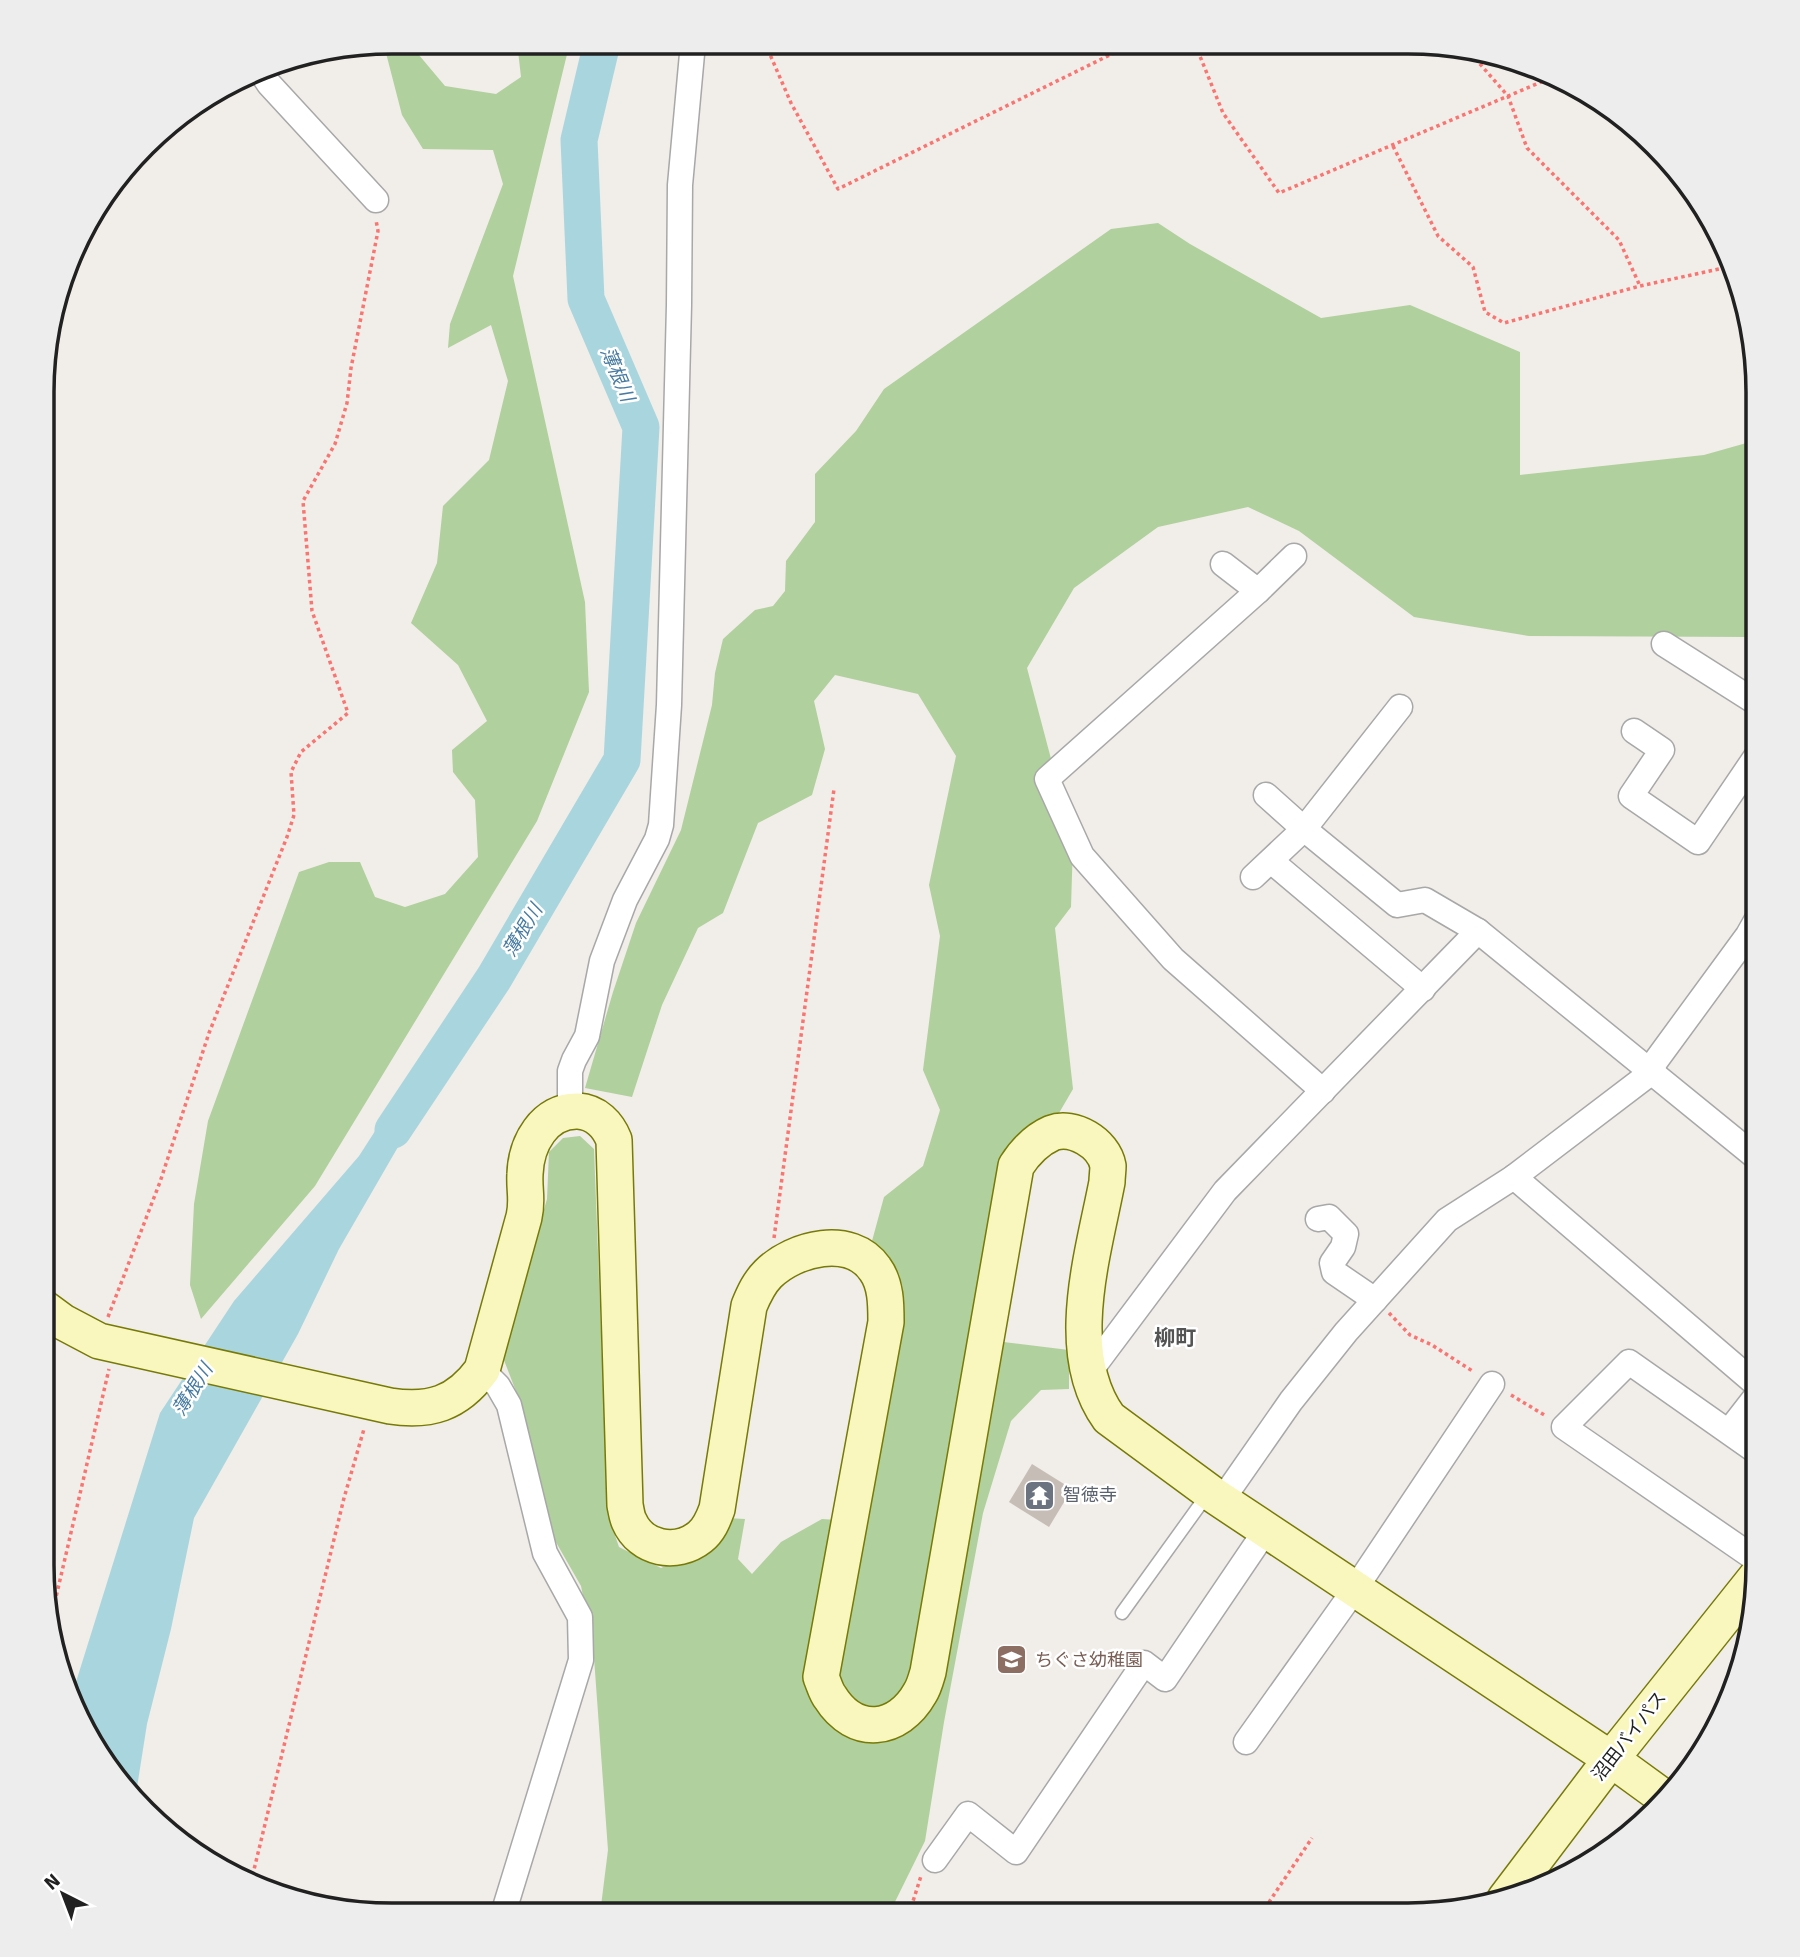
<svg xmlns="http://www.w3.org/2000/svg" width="1800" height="1957" font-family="Signika,'Noto Sans JP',sans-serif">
<rect width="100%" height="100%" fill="#f1ede8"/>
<g fill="#b0d09d">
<polygon points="400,42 408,42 445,86 496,94 521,77 517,42 570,42 513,276 585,602 589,692 537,821 315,1186 201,1319 190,1285 194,1204 208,1121 299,872 329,862 360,862 375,897 405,907 445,894 478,857 475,800 453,772 452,750 487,721 458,665 411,623 437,563 443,506 489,460 508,381 491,325 448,348 450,324 503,184 493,150 423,149 402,115 386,53"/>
<polygon points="1158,223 1190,244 1321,318 1410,305 1520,352 1520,475 1704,455 1757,440 1757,632 1750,637 1529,636 1414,617 1299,531 1248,507 1158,527 1074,588 1027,668 1073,842 1071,907 1055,928 1073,1089 1052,1125 1035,1132 911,1688 875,1713 850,1702 835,1672 887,1259 872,1241 884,1197 923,1166 940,1110 923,1070 940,936 929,885 956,756 918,694 835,675 814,701 825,749 812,795 758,823 723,913 698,928 662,1005 632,1097 585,1088 613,992 636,923 681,830 712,705 715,673 723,639 755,610 773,606 785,591 786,561 815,522 815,474 856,431 884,389 1111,229"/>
<polygon points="580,1136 594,1149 608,1515 619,1547 661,1568 711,1547 726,1518 745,1519 738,1559 752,1574 781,1542 822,1519 837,1520 833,1722 850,1737 870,1738 897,1732 995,1341 1069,1350 1069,1389 1041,1390 1011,1421 983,1513 944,1722 925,1841 889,1914 600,1914 608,1850 593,1644 581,1586 553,1537 517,1394 502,1355 547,1199 549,1152 563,1138"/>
</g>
<polygon fill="#a9d6de" points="413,1072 424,1102 339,1249 298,1334 194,1518 171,1629 147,1724 135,1800 101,1759 71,1698 160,1413 234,1301 359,1156"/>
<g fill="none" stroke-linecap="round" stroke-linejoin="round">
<polyline stroke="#a9d6de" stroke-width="37" points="393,1130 494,978 622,760 641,427 586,299 579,140 602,43"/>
</g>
<polygon fill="#c6bdb7" points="1032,1464 1072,1489 1049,1527 1009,1502"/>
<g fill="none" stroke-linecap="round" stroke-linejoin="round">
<defs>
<polyline id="lane" points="1122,1613 1207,1495"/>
<g id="street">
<polyline points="261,72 269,84 376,200"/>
<polyline points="1294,556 1258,591 1047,779 1082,856 1173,959 1323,1091"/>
<polyline points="1223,564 1258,591"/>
<polyline points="1664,644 1757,703"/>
<polyline points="1634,731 1662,750 1631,796 1698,842 1757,755"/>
<polyline points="1266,795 1304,829 1397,905 1425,900 1478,931 1757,1158"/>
<polyline points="1271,861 1423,989"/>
<polyline points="1253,877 1304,829 1400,707"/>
<polyline points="570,1111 570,1071 574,1060 587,1036 602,961 625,900 657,839 661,825 669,705 679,305 680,185 693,43"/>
<polyline points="1514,1177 1757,1385"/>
<polyline points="1318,1219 1329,1217 1346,1234 1343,1247 1332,1263 1334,1272 1375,1300"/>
<polyline points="482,1370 498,1386 509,1405 545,1553 580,1617 581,1660 503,1914"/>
<polyline points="1088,1374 1225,1191 1478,931"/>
<polyline points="1729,1431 1757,1395"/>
<polyline points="1757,1452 1629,1362 1564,1427 1757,1560"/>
<polyline points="1222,1500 1291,1401 1346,1332 1447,1220 1514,1177 1652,1072 1655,1062 1748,935 1757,919"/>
<polyline points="1246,1742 1355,1589 1492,1384"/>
<polyline points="935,1860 968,1814 1016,1852 1144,1663 1165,1679 1266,1530"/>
</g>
<g id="secondary">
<path d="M44,1308L63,1322L99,1341L390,1406C430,1412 457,1404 482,1370L524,1217C528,1200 524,1191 525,1174C526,1144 544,1110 578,1111C596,1112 608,1125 614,1140L625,1505C626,1510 627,1517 629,1521C641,1549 676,1556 700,1537C709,1530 713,1520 717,1509L749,1306C754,1294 759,1283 768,1274C794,1248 851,1234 875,1269C886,1284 886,1304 886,1322L821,1677C824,1684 826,1692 830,1697C855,1737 898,1732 920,1693C924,1687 926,1679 928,1672L1016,1166C1025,1152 1036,1140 1052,1133C1073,1125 1104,1143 1108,1166C1108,1171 1107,1177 1107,1182C1093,1255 1062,1353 1109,1418L1215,1496L1611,1759L1666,1799"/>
<polyline points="1505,1899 1611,1759 1757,1576"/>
</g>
</defs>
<use href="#lane" stroke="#a8a8a8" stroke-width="15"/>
<use href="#street" stroke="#a8a8a8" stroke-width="27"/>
<use href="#secondary" stroke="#777a06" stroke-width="38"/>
<g stroke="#f87572" stroke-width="3.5" stroke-dasharray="3.5 3.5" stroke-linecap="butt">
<polyline points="765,43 791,103 838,189 1132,44"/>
<polyline points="1195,44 1223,113 1279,193 1553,77"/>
<polyline points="1466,48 1508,96 1527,148 1619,240 1640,286"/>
<polyline points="1393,146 1438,236 1473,267 1485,312 1504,323 1640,286 1733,266"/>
<polyline points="774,1238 834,789"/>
<polyline points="1389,1313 1410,1335 1432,1345 1474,1372"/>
<polyline points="108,1317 160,1182 209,1033 287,837 294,815 291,772 301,752 348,713 312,611 303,501 335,444 347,403 351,368 378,231 376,220"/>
<polyline points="1511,1395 1546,1416"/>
<polyline points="50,1623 109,1369"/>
<polyline points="251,1882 344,1498 364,1429"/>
<polyline points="909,1914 921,1876"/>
<polyline points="1261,1914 1312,1838"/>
</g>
<use href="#lane" stroke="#fff" stroke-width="12"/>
<use href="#street" stroke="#fff" stroke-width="24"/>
<use href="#secondary" stroke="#f9f7be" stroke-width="35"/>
</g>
<defs>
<symbol id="temple-square" viewBox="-11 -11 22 22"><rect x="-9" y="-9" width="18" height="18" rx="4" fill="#6b7280" stroke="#fff"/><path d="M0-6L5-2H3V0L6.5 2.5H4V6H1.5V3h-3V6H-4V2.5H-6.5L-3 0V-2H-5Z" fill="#fff"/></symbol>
<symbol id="school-square" viewBox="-11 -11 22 22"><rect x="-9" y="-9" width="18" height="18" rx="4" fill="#8d6e63" stroke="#fff"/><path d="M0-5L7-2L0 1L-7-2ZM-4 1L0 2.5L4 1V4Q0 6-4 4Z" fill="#fff"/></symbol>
</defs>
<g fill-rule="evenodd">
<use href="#temple-square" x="1022" y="1478" width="35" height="35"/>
<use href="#school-square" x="994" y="1642" width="35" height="35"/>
</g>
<g text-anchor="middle" stroke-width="5" stroke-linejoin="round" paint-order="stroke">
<g font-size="18" fill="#5b616d" stroke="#fff" text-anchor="start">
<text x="1063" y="1501">智徳寺</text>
</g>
<g font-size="18" fill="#785e54" stroke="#fff" text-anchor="start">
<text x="1035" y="1666">ちぐさ幼稚園</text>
</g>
<g font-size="18" fill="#212121" stroke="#fff">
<text transform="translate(1629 1736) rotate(-52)" y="6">沼田バイパス</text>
</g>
<g font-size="19" font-style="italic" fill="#477ba1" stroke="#fff">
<text transform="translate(618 374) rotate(67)" y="7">薄根川</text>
<text transform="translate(522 930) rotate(-59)" y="7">薄根川</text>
<text transform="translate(192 1389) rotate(-58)" y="7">薄根川</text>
</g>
<g font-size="21" font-weight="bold" fill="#545454" stroke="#fff">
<text x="1175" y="1345">柳町</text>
</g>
</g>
<path d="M0 0H1800V1957H0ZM392 54H1408A338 338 0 0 1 1746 392V1565A338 338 0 0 1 1408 1903H392A338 338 0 0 1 54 1565V392A338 338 0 0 1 392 54Z" fill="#ededed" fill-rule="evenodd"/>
<path fill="none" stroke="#212121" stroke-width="3.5" d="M392 54H1408A338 338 0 0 1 1746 392V1565A338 338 0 0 1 1408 1903H392A338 338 0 0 1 54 1565V392A338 338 0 0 1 392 54Z"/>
<g transform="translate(63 1894) rotate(318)" stroke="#ffffff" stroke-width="5" paint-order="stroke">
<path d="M0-5L12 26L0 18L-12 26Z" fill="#212121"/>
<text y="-10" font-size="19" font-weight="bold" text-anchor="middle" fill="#212121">N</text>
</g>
</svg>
